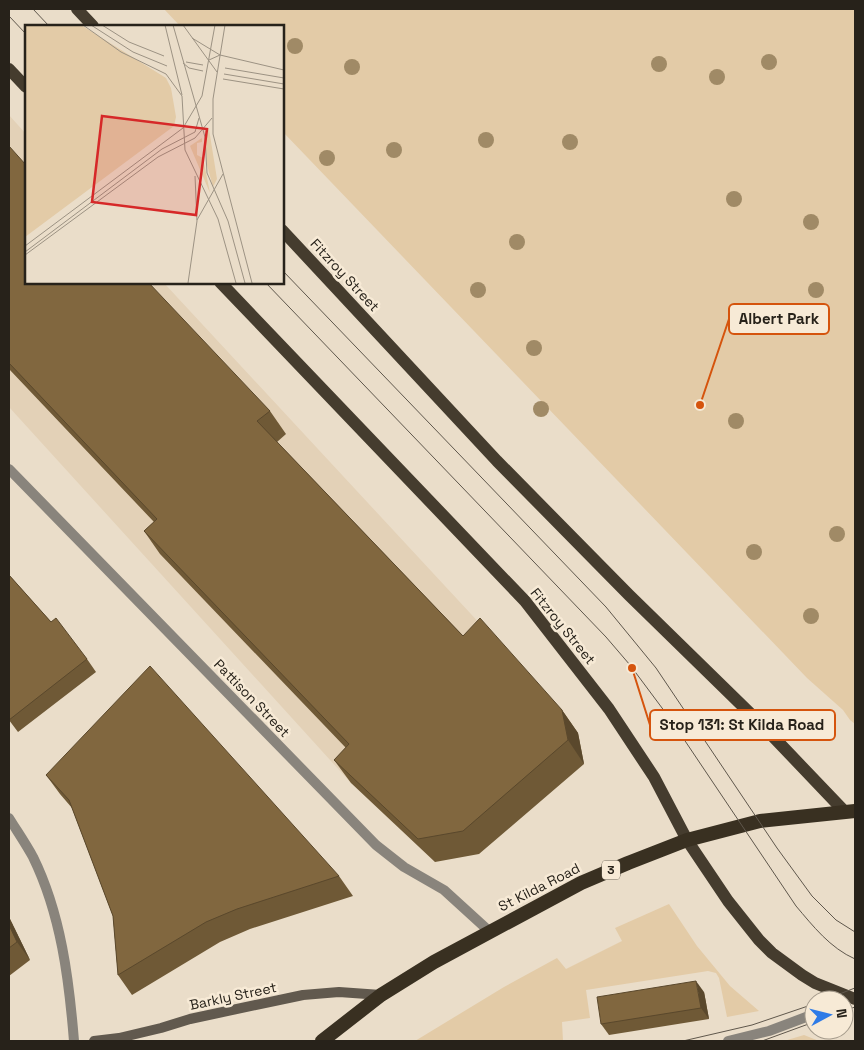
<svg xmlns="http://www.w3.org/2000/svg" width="864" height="1050" font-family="'Space Grotesk',sans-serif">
<rect width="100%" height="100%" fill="#eaddc9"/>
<polygon fill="#e3d1b7" points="9,115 26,134 26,282 164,283 496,641 351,783 9,407"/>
<g fill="#e3cba7">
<polygon points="164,9 855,9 855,724 850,720 843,710 807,678 283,132 282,26 180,26"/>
<polygon points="669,904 697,946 730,986 759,1011 727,1017 719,978 716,973 708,971 586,990 590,1018 562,1022 563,1041 415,1041 504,987 557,958 566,969 622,941 615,928"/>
<polygon points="804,1035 819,1041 784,1041"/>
</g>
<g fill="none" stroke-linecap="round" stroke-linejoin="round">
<polyline stroke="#89847c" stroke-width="10" points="728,1041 769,1031 814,1014"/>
<g stroke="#89847c" stroke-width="10">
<polyline points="9,469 376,845 404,867 444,890 489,931"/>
<path d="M9,818C17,831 26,844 33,857C61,914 69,979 74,1041"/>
</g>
<polyline stroke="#61594e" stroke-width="10" points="94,1041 119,1038 161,1028 190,1019 303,995 339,992 381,995"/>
<g stroke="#453c2e" stroke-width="12">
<polyline points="77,9 93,26"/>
<polyline points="9,69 26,87"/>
<polyline points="282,230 497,461 629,595 762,725 845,812"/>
<polyline points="220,282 525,601 609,709 654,777 687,840 728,901 759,940 772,953 802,975 815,983 855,999"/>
</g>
<polyline stroke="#393021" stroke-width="14" points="322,1041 381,995 434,962 581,883 628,863 687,840 760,821 855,811"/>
<g stroke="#5f574c" stroke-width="1">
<polyline points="33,9 49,26"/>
<polyline points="9,16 26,34"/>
<polyline points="282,270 606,607 656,668 777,848 812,896 836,920 855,932"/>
<path d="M265,282L606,637L630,665L671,720L796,906C813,926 830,948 855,959"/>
<polyline points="824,1000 855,988"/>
<polyline points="844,1011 855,1007"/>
<polyline points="683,1041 752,1025 814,1004"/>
<polyline points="762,1041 814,1022"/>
</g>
</g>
<g fill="#a08a66">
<circle cx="295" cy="46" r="8"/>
<circle cx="769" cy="62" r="8"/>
<circle cx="659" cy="64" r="8"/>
<circle cx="352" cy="67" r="8"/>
<circle cx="717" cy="77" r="8"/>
<circle cx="486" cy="140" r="8"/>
<circle cx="570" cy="142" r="8"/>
<circle cx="394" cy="150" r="8"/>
<circle cx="327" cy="158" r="8"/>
<circle cx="734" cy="199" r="8"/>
<circle cx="811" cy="222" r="8"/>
<circle cx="517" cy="242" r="8"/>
<circle cx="478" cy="290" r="8"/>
<circle cx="816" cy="290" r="8"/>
<circle cx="534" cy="348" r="8"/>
<circle cx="541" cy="409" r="8"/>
<circle cx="736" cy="421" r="8"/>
<circle cx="837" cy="534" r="8"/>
<circle cx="754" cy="552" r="8"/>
<circle cx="811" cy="616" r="8"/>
</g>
<g fill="#6f5936">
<polygon points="9,146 26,282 270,411 286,434 277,442 463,636 562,710 578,733 584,764 479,854 435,862 351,783 334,760 346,748 160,554 144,531 154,522 9,369"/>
<polygon points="9,575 51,622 87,659 96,672 18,732 9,720"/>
<polygon points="46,775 339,876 353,896 250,929 220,942 132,995 118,975 113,916 72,808 60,794"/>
<polygon points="9,917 30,960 9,976"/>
<polygon points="704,992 709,1019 609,1035 601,1024"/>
</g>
<g fill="#5a482c">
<polygon points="562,710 578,733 584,764 568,740"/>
<polygon points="9,917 30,960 17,942 9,925"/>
<polygon points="696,981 704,992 709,1019 701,1008"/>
</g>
<g fill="#81673f" stroke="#5a482c">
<polygon points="9,146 26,165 26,282 148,282 270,411 257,421 463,636 480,618 562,710 568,740 463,831 418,839 334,760 349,744 144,531 157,519 9,363"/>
<polygon points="9,575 51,622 56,618 87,659 9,720"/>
<polygon points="150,666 339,876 237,909 206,922 118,975 113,916 69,800 46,775"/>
<polygon points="9,925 17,942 9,948"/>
<polygon points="696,981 701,1008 601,1024 597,997"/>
</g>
<g text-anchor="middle" stroke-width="5" stroke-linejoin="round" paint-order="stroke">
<rect fill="#f7ead6" stroke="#655e52" stroke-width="1" x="602" y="860.5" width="18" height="19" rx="4"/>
<g font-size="12" font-weight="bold" fill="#27221a">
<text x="611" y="874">3</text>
</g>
<g font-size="14" fill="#27221a" stroke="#f7ead6">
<text transform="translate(345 275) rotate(47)" y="5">Fitzroy Street</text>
<text transform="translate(563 626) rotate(51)" y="5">Fitzroy Street</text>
<text transform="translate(252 698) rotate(46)" y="5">Pattison Street</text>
<text transform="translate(539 887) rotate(-27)" y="5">St Kilda Road</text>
<text transform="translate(233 996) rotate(-12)" y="5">Barkly Street</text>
</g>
</g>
<g transform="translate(25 25)">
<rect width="259" height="259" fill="#eaddc9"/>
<path d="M0,0H56L141,53L146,63L151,92L149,101L0,212ZM184,104L192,154L188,162L182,140L180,109ZM177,113V117L172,118V130L178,133L185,168L165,121Z" fill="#e3cba7"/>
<path fill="none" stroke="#9c9283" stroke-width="1" d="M58,0L96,27L141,49L157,71L160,125L193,194L211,258M66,0L108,27L142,41M77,0L104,17L139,31M140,0L157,70M148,0L180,112L182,148L203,196L220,258M158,0L192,47M200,0L188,74V109L227,258M167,13L195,30M184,35L195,30L259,45M161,37L178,40M158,38L164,43L178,46M200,43L259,53M199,49L259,59M198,54L259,64M158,103L177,71L190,0M172,195L198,149M0,221L158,103M0,227L137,124L170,107L174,93M0,230L133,132L170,113L187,93M163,258L172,196L170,151"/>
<path fill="#d62828" fill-opacity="0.15" stroke="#d62828" stroke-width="2.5" d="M77,91L182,104L171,190L67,177Z"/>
<rect width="259" height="259" fill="none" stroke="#27221a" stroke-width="2.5"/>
</g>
<path fill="none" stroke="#d5540d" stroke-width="2" d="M700 405L729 319M632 668L650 725"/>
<g fill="#d5540d" stroke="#f7ead6" stroke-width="2">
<circle cx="700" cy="405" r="5"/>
<circle cx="632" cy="668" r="5"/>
</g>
<g fill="#f7ead6" stroke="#d5540d" stroke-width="2">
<rect x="729" y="304" width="100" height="30" rx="5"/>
<rect x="650" y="710" width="185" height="30" rx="5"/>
</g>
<g font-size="15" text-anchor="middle" font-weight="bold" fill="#27221a">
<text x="779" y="324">Albert Park</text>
<text x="742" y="730">Stop 131: St Kilda Road</text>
</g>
<rect width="864" height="1050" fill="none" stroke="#27221a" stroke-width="20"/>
<g transform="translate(829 1015) rotate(83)"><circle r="24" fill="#f7ead6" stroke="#a49a8b"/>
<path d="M0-4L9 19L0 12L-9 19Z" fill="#2e7be7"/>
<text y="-8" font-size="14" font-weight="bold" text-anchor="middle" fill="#27221a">N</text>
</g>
</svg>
